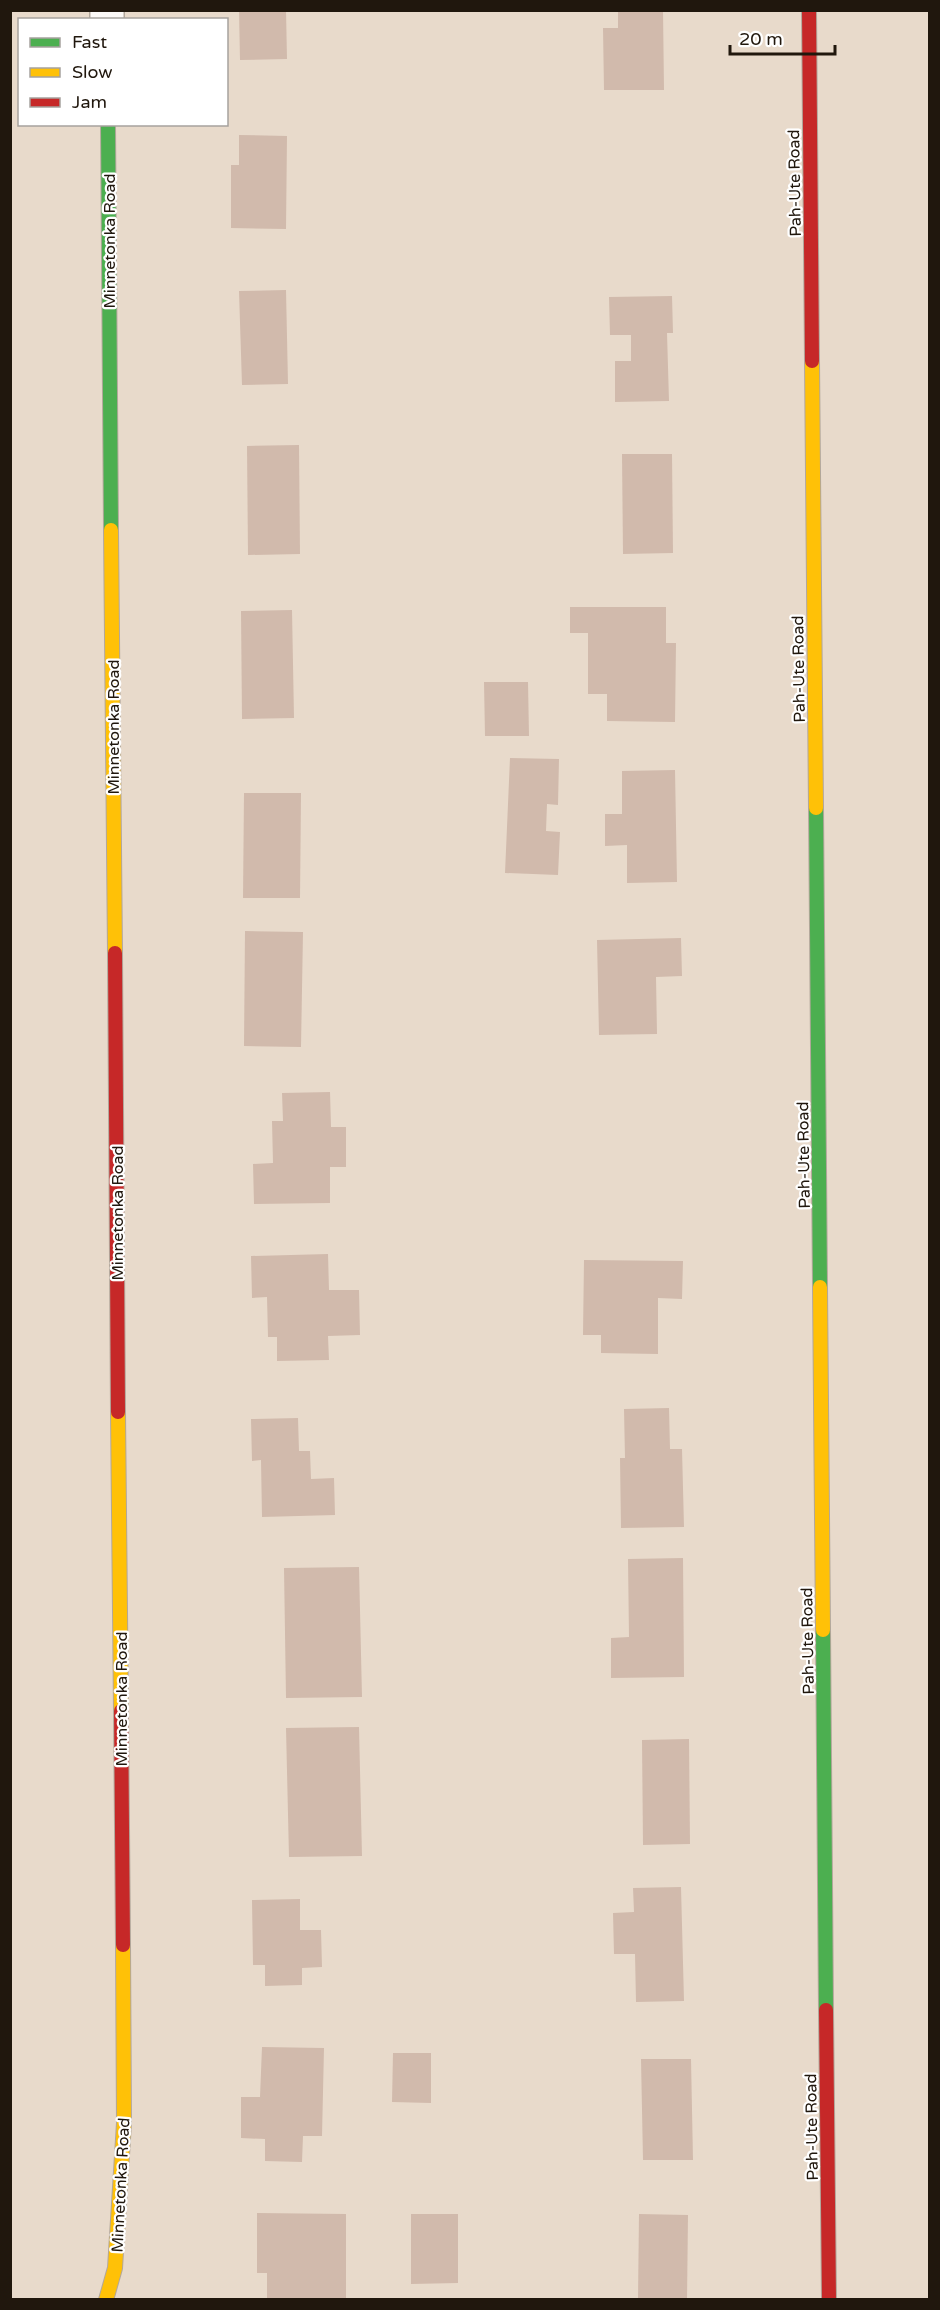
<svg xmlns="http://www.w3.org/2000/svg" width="940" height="2310" font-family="'Varela Round',sans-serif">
<rect width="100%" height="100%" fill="#e8dacb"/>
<g fill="#d1baac">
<polygon points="239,10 286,10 287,59 240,60"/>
<polygon points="618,10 663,10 664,90 604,90 603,28 618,28"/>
<polygon points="239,135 287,136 286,229 231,228 231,165 239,165"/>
<polygon points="286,290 288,384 242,385 239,291"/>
<polygon points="672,296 673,333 667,333 669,401 615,402 615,361 631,361 631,335 610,335 609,297"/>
<polygon points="299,445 300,554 248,555 247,446"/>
<polygon points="622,454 672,454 673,553 623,554"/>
<polygon points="570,607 666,607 666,643 676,643 675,722 607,721 607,694 588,694 588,633 570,633"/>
<polygon points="292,610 294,718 242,719 241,611"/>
<polygon points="484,682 528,682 529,736 485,736"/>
<polygon points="510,758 559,759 558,805 547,804 546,831 560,832 558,875 505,873"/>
<polygon points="675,770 677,882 627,883 627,845 605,846 605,814 622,814 622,771"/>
<polygon points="244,793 301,793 300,898 243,898"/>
<polygon points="245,931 303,932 301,1047 244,1046"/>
<polygon points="681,938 682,976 656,977 657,1034 599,1035 597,940"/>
<polygon points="330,1092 331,1127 346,1127 346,1167 330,1167 330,1203 254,1204 253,1164 273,1163 272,1121 283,1121 282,1093"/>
<polygon points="328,1254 329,1290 359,1290 360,1335 328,1336 329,1360 277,1361 277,1337 268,1337 267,1297 252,1298 251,1256"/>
<polygon points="584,1260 683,1261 682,1299 658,1298 658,1354 601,1353 601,1335 583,1335"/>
<polygon points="669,1408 670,1449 682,1449 684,1527 621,1528 620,1458 625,1458 624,1409"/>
<polygon points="298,1418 299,1451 310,1451 311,1479 334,1478 335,1515 262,1517 261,1460 252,1461 251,1419"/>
<polygon points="683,1558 684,1677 611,1678 611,1638 629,1637 628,1559"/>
<polygon points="359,1567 362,1697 286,1698 284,1568"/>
<polygon points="359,1727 362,1856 289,1857 286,1728"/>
<polygon points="689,1739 690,1844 643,1845 642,1740"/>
<polygon points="681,1887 684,2001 636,2002 635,1954 614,1954 613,1913 634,1912 633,1888"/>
<polygon points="300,1899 300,1930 321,1930 322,1967 302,1968 302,1985 265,1986 265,1965 253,1965 252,1900"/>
<polygon points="262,2047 324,2048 322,2136 303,2136 302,2162 265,2161 265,2139 241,2138 241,2097 260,2097"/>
<polygon points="393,2053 431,2053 431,2103 392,2102"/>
<polygon points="641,2059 691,2059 693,2160 643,2160"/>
<polygon points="257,2213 346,2214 346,2300 267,2300 267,2273 257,2273"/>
<polygon points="411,2214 458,2214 458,2283 411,2284"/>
<polygon points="639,2214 688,2215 687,2300 638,2300"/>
</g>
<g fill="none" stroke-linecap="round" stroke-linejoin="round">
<defs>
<polyline id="street" points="107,10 107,20"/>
<g id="fast">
<polyline points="108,124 111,530"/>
<polyline points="816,808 820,1287"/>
<polyline points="823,1630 826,2010"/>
</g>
<g id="slow">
<polyline points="812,361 816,808"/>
<polyline points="111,530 115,953"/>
<polyline points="820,1287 823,1630"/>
<polyline points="118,1412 121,1711"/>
<polyline points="106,2300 115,2268 124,2123 123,1945"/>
</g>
<g id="jam">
<polyline points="809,10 812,361"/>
<polyline points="115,953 118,1412"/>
<polyline points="121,1711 123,1945"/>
<polyline points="826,2010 829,2300"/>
</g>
</defs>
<use href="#street" stroke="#b2a79b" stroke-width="36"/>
<use href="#fast" stroke="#b2a79b" stroke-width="16"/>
<use href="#slow" stroke="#b2a79b" stroke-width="16"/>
<use href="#jam" stroke="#b2a79b" stroke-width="16"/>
<use href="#street" stroke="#fcf9f7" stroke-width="33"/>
<use href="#fast" stroke="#4caf50" stroke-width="14"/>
<use href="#slow" stroke="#ffc107" stroke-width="14"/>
<use href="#jam" stroke="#c62828" stroke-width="14"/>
</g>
<g text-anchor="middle" stroke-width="4.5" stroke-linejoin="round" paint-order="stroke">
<g font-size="16" fill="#20170d" stroke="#fff">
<text transform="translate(794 183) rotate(-91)" y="6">Pah-Ute Road</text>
<text transform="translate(109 241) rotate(-90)" y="6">Minnetonka Road</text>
<text transform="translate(798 669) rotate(-91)" y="6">Pah-Ute Road</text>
<text transform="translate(113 727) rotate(-90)" y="6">Minnetonka Road</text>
<text transform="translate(803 1155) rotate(-91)" y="6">Pah-Ute Road</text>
<text transform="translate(117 1213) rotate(-90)" y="6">Minnetonka Road</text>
<text transform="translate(807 1641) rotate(-91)" y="6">Pah-Ute Road</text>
<text transform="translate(121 1699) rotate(-90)" y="6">Minnetonka Road</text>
<text transform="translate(811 2127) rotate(-91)" y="6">Pah-Ute Road</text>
<text transform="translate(120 2185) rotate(-87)" y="6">Minnetonka Road</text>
</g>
</g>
<rect width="940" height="2310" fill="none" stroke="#20170d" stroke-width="24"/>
<rect x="18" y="18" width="210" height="108" fill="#ffffff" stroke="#a6a29e" stroke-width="1.5"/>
<rect x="30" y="38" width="30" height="9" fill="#4caf50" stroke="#a6a29e" stroke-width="1.5"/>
<text x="72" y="48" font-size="18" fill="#20170d">Fast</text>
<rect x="30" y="68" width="30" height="9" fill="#ffc107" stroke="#a6a29e" stroke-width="1.5"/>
<text x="72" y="78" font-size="18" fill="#20170d">Slow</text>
<rect x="30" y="98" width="30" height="9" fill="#c62828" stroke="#a6a29e" stroke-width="1.5"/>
<text x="72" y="108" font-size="18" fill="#20170d">Jam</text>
<path d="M730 45v9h105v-9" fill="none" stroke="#20170d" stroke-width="3"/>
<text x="739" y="45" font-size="18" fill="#20170d" stroke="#ffffff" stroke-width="4.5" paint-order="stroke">20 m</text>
</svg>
